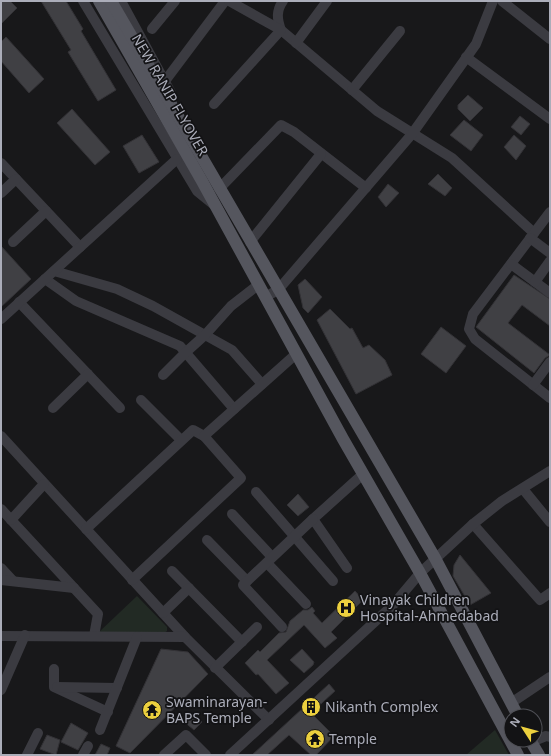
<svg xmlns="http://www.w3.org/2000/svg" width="551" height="756" font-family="'Noto Sans',sans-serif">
<rect width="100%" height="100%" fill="#18181a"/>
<g fill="#222a24">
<polygon points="137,596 167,627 167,631 164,633 98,633"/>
<polygon points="495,730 509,755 466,755"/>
</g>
<g fill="#404044" stroke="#333236">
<polygon points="1,1 10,1 17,8 1,24"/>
<polygon points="41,1 66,1 83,29 81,31 116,90 98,101 68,52 71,50"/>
<polygon points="6,37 44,79 29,93 1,61 1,42"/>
<polygon points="468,95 483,108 470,121 458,109 458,105"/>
<polygon points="72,109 110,152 95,165 57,123"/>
<polygon points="520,116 530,124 521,135 511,127"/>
<polygon points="464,120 483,135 471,151 450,135"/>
<polygon points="142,135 159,162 139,173 123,146"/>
<polygon points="514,135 526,146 516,160 504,147"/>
<polygon points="438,174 452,188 445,196 428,184"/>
<polygon points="388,184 399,193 386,207 378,197"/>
<polygon points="1,246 31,279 1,307"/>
<polygon points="514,275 550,299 550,326 522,305 508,323 550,355 545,358 534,373 476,327"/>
<polygon points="305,279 322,297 308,313 303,308 298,285"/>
<polygon points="330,309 350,329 352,328 363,348 369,345 385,360 392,375 356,394 317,320"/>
<polygon points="441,327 466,346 446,373 421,354"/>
<polygon points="298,494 309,507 298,516 287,505"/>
<polygon points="460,555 491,593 470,605 453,576 454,565"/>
<polygon points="355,591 363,600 331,632 337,638 325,648 304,625 267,660 289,683 276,694 258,674 256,675 245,663 258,650 260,652 279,633 286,632 290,621 303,610 308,610 312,607 315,611 313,613 322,623"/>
<polygon points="161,649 188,652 208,674 130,753 116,746"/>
<polygon points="302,649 314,662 313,665 304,673 290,660"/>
<polygon points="329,684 335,691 311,713 334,736 316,755 311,755 289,735 267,755 252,755"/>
<polygon points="187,712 202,722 194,730 182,720"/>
<polygon points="71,723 88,733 78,750 61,742"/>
<polygon points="47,735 60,740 56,755 40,749"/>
<polygon points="101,744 110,748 107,755 95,755"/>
</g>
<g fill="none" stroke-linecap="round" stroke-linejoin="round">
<g stroke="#3b3b41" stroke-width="10">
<polyline points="83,1 197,191 213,204"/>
<polyline points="121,1 171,93"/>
<path d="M283,1C276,11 277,19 281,30L377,111L452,158L534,233"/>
<polyline points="502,1 550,39"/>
<polyline points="152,29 175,1"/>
<polyline points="296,43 327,1"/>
<polyline points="466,57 550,119"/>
<polyline points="165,81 225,1"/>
<polyline points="352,90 400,31"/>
<polyline points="214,104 281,30 229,1"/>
<polyline points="1,163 80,247"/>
<polyline points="219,189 281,125 294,132 366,188"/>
<polyline points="1,193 16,179"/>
<polyline points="550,212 473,314 469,329 475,339 550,398"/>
<polyline points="530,238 550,253"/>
<polyline points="13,242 46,211"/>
<polyline points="250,242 321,154"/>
<polyline points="511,264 550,293"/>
<polyline points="54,271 117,289 153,306 232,350 262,384"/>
<polyline points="45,279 76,301 180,346 234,409"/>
<polyline points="535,282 550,261"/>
<polyline points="265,297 278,290 412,134 476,44 493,1"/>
<polyline points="19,302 120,408"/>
<polyline points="1,319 177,159"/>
<polyline points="163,375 185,353 205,335 231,306 258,285"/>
<polyline points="533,385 550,362"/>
<polyline points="141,400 181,440"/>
<polyline points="53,408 88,374"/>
<polyline points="1,436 185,637 269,720"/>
<polyline points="523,489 550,522"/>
<polyline points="256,492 333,581"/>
<polyline points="1,509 98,614 94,636"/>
<polyline points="232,514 272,557"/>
<polyline points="11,520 44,484"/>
<polyline points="473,524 540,600 550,593"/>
<polyline points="86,529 193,430 204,436"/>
<polyline points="207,540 247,581"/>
<polyline points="267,563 306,604"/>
<polyline points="1,568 13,581"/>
<polyline points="347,568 313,519 363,474"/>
<polyline points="172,571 242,642"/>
<polyline points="1,580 74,588"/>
<polyline points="132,580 241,478 204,436 296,354"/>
<polyline points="163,613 189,588"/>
<polyline points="282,627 243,585 313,519"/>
<polyline points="1,636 185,637"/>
<polyline points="215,668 257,627"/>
<polyline points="54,669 54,687 108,712"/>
<polyline points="57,687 117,688"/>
<polyline points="1,690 25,635"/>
<polyline points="511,703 550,677"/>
<polyline points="100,730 137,637"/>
<polyline points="531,742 546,736 550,737"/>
<polyline points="27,755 38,733"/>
<polyline points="83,755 88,746"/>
<polyline points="164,755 186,735 206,755"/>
<polyline points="230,755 393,605 420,573 473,524 502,501 550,471"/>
</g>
<g stroke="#55565e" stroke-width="12">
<polyline points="99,1 202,181 343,439 420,573 518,755"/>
<polyline points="111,1 435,558 518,716"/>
<polyline points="530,740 539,755"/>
</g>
</g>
<defs>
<symbol id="hospital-disc" viewBox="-11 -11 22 22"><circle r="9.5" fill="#ecd03e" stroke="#131315"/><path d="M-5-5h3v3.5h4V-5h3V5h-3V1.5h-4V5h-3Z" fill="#111"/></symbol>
<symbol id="building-disc" viewBox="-11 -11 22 22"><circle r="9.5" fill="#ecd03e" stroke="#131315"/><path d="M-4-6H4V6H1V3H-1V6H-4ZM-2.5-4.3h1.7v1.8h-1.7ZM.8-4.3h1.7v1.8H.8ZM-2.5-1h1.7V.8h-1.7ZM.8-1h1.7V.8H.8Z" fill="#111"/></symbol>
<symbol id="temple-disc" viewBox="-11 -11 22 22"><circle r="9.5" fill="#ecd03e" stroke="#131315"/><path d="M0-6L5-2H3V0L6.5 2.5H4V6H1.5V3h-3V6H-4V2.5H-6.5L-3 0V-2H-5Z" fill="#111"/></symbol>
</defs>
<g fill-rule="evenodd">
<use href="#hospital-disc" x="335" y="597" width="22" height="22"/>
<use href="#building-disc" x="300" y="696" width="22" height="22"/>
<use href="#temple-disc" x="141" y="699" width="22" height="22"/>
<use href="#temple-disc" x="304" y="728" width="22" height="22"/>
</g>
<g text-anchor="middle" stroke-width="3.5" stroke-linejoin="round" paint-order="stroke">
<g font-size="14" fill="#abadb9" stroke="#131315">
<text transform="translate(170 95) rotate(60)" y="5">NEW RANIP FLYOVER</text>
</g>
<g font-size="14" fill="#abadb9" stroke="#131315" text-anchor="start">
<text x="360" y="605">Vinayak Children<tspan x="360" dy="16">Hospital-Ahmedabad</tspan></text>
<text x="166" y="707">Swaminarayan-<tspan x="166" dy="16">BAPS Temple</tspan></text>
<text x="325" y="712">Nikanth Complex</text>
<text x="329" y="744">Temple</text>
</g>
</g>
<rect width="551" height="756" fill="none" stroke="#abadb9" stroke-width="4"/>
<g transform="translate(523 728) rotate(306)"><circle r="19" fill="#131315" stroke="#505157"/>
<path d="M0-3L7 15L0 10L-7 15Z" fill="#ecd03e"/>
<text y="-6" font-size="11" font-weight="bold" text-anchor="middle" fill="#abadb9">N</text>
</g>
</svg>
